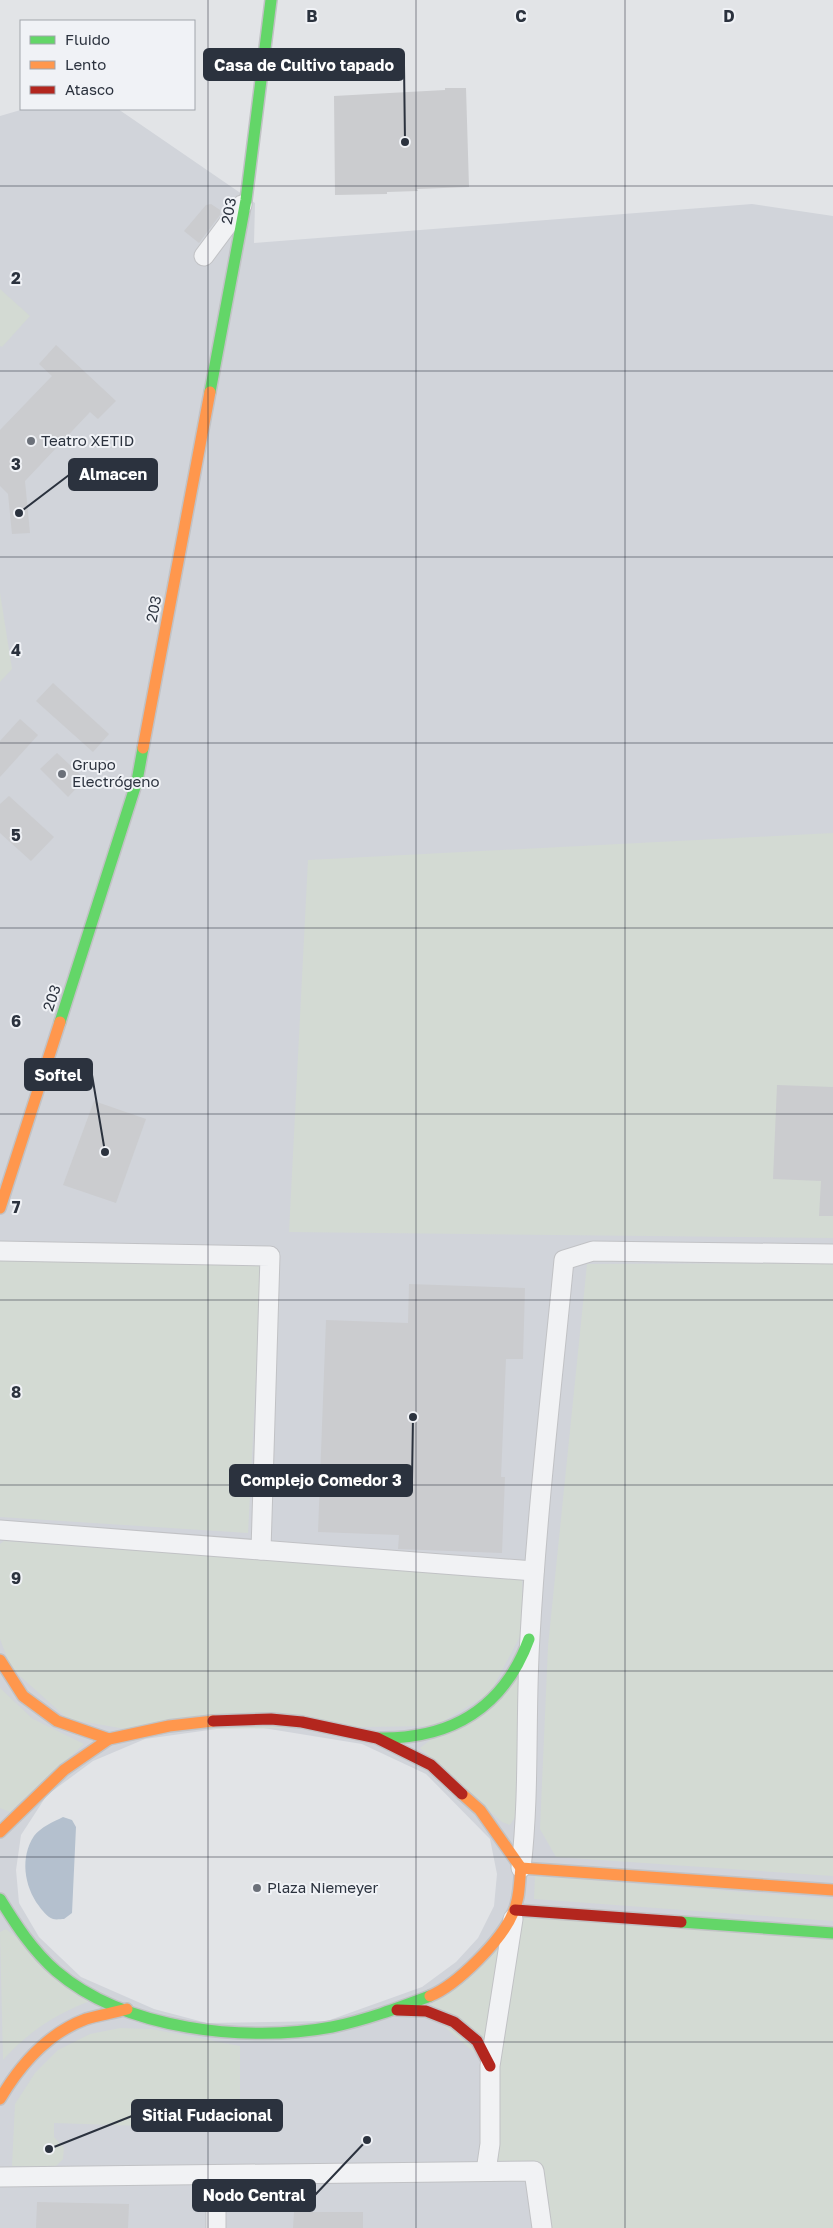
<svg xmlns="http://www.w3.org/2000/svg" width="833" height="2228" font-family="'Golos Text',sans-serif">
<rect width="100%" height="100%" fill="#e2e4e7"/>
<path fill="#d1d4da" fill-rule="evenodd" d="M24,109H118L255,203L254,243L752,204L833,216V2228H0V116ZM245,1725L362,1744L426,1774L490,1839L497,1874L494,1906L478,1938L456,1962L422,1987L327,2021L207,2023L154,2009L81,1977L39,1937L19,1903L16,1870L21,1835L47,1795L93,1761L145,1739Z"/>
<g fill="#d3dad3">
<polygon points="0,289 30,316 2,347 0,346"/>
<polygon points="0,593 12,669 0,682"/>
<polygon points="833,833 833,1238 289,1232 308,860"/>
<polygon points="0,1259 262,1265 248,1533 0,1517"/>
<polygon points="833,1263 833,1876 556,1857 540,1829 548,1646 587,1264"/>
<polygon points="4,1541 522,1579 524,1629 490,1693 435,1726 131,1730 68,1719 11,1668 0,1639 0,1544"/>
<polygon points="524,1667 518,1703 517,1814 510,1825 502,1822 420,1748"/>
<polygon points="0,1688 33,1719 84,1744 10,1812 0,1808"/>
<polygon points="535,1876 833,1899 833,1921 534,1899"/>
<polygon points="515,1910 833,1934 833,2228 542,2228 534,2171 486,2171 490,2066 426,2011"/>
<path d="M6,1929L93,2000C57,2013 29,2031 3,2060L0,1932Z"/>
<polygon points="120,2028 151,2029 240,2046 240,2110 221,2110 203,2128 54,2123 54,2137 64,2148 63,2159 54,2168 12,2166 15,2104 35,2073 58,2050 90,2034"/>
</g>
<path fill="#b4c0ce" d="M63,1817L72,1820L76,1827L72,1913L64,1919C61,1919 56,1920 53,1919C47,1917 42,1910 39,1906C24,1886 20,1857 34,1836C41,1827 53,1822 63,1817Z"/>
<g fill="#cbcccf">
<polygon points="445,88 466,88 469,187 417,189 418,191 387,192 387,194 335,195 334,96 445,90"/>
<polygon points="211,204 220,210 220,215 199,243 184,231 206,205"/>
<polygon points="56,345 116,401 98,419 90,412 25,481 30,533 12,534 8,494 0,486 0,430 52,376 39,364"/>
<polygon points="53,683 109,734 93,752 36,701"/>
<polygon points="20,719 38,735 0,777 0,741"/>
<polygon points="57,753 85,779 68,797 40,769"/>
<polygon points="9,796 54,837 31,861 0,833 0,804"/>
<polygon points="777,1085 833,1087 833,1216 819,1216 821,1181 773,1179"/>
<polygon points="94,1101 146,1119 116,1203 63,1185"/>
<polygon points="409,1284 525,1288 523,1359 506,1359 501,1477 505,1477 502,1553 398,1549 399,1535 318,1532 326,1320 408,1323"/>
<polygon points="37,2202 129,2204 128,2228 36,2228"/>
<polygon points="294,2212 363,2212 363,2228 293,2228"/>
</g>
<g fill="none" stroke-linecap="round" stroke-linejoin="round">
<defs>
<g id="street">
<polyline points="204,256 242,205"/>
<polyline points="0,1251 270,1256 261,1550"/>
<polyline points="0,1530 534,1571"/>
<path d="M521,1868C530,1791 525,1714 530,1637C537,1511 552,1385 564,1260L593,1251L833,1254"/>
<polyline points="486,2171 490,2144 490,2066 513,1919"/>
<polyline points="216,2175 216,2228"/>
<polyline points="0,2177 534,2171 542,2228"/>
</g>
<g id="fast">
<polyline points="210,392 246,200 271,0"/>
<polyline points="60,1022 137,781 143,748"/>
<path d="M380,1738C452,1739 504,1707 529,1639"/>
<path d="M0,1899C16,1925 33,1951 56,1971C125,2030 246,2043 332,2027C366,2020 398,2008 430,1996"/>
<polyline points="681,1922 833,1933"/>
</g>
<g id="slow">
<polyline points="143,748 210,392"/>
<polyline points="0,1208 60,1022"/>
<polyline points="0,1660 23,1696 57,1721 109,1739"/>
<polyline points="462,1794 480,1810 521,1868"/>
<polyline points="0,1832 64,1770 109,1739 169,1726 213,1721"/>
<polyline points="521,1868 833,1890"/>
<path d="M430,1996C457,1985 502,1940 513,1913C520,1899 519,1883 521,1868"/>
<path d="M0,2099C20,2065 48,2033 86,2019C99,2015 113,2013 127,2009"/>
</g>
<g id="jam">
<polyline points="213,1721 271,1719 302,1722 377,1738 431,1765 462,1794"/>
<polyline points="515,1910 681,1922"/>
<polyline points="397,2010 426,2011 454,2022 477,2041 490,2066"/>
</g>
</defs>
<use href="#street" stroke="#c1c2c5" stroke-width="21"/>
<use href="#fast" stroke="#c1c2c5" stroke-width="14"/>
<use href="#slow" stroke="#c1c2c5" stroke-width="14"/>
<use href="#jam" stroke="#c1c2c5" stroke-width="14"/>
<use href="#street" stroke="#f1f2f4" stroke-width="19"/>
<use href="#fast" stroke="#63d668" stroke-width="11"/>
<use href="#slow" stroke="#ff974d" stroke-width="11"/>
<use href="#jam" stroke="#b3261e" stroke-width="11"/>
</g>
<path fill="none" stroke="#2b323e" stroke-width="1" stroke-opacity="0.55" d="M208,0V2228M416,0V2228M625,0V2228M0,186H833M0,371H833M0,557H833M0,743H833M0,928H833M0,1114H833M0,1300H833M0,1485H833M0,1671H833M0,1857H833M0,2042H833"/>
<g fill="#6b7079" stroke="#f0f2f6" stroke-width="2">
<circle cx="31" cy="441" r="5"/>
<circle cx="62" cy="774" r="5"/>
<circle cx="257" cy="1888" r="5"/>
</g>
<g text-anchor="middle" stroke-width="4" stroke-linejoin="round" paint-order="stroke">
<g font-size="15" fill="#2b323e" stroke="#f0f2f6">
<text transform="translate(229 211) rotate(-80)" y="5">203</text>
<text transform="translate(154 609) rotate(-79)" y="5">203</text>
<text transform="translate(52 998) rotate(-72)" y="5">203</text>
</g>
<g font-size="15" fill="#2b323e" stroke="#f0f2f6" text-anchor="start">
<text x="41" y="446">Teatro XETID</text>
<text x="72" y="770">Grupo<tspan x="72" dy="17">Electrógeno</tspan></text>
<text x="267" y="1893">Plaza Niemeyer</text>
</g>
</g>
<g font-size="16" text-anchor="middle" font-weight="bold" fill="#2b323e" stroke="#f0f2f6" stroke-width="4" stroke-linejoin="round" paint-order="stroke">
<text x="312" y="22">B</text>
<text x="521" y="22">C</text>
<text x="729" y="22">D</text>
<text x="16" y="284">2</text>
<text x="16" y="470">3</text>
<text x="16" y="656">4</text>
<text x="16" y="841">5</text>
<text x="16" y="1027">6</text>
<text x="16" y="1213">7</text>
<text x="16" y="1398">8</text>
<text x="16" y="1584">9</text>
</g>
<path fill="none" stroke="#2b323e" stroke-width="2" d="M405 142L404 65M19 513L69 475M105 1152L92 1075M413 1417L412 1480M49 2149L132 2116M367 2140L315 2195"/>
<g fill="#2b323e" stroke="#f0f2f6" stroke-width="2">
<circle cx="405" cy="142" r="5"/>
<circle cx="19" cy="513" r="5"/>
<circle cx="105" cy="1152" r="5"/>
<circle cx="413" cy="1417" r="5"/>
<circle cx="49" cy="2149" r="5"/>
<circle cx="367" cy="2140" r="5"/>
</g>
<g fill="#2b323e" stroke="#2b323e" stroke-width="2">
<rect x="204" y="49" width="200" height="31" rx="5"/>
<rect x="69" y="459" width="88" height="31" rx="5"/>
<rect x="25" y="1059" width="67" height="31" rx="5"/>
<rect x="230" y="1465" width="182" height="31" rx="5"/>
<rect x="132" y="2100" width="150" height="31" rx="5"/>
<rect x="193" y="2180" width="122" height="31" rx="5"/>
</g>
<g font-size="16" text-anchor="middle" font-weight="bold" fill="#fff">
<text x="304" y="71">Casa de Cultivo tapado</text>
<text x="113" y="480">Almacen</text>
<text x="58" y="1081">Softel</text>
<text x="321" y="1486">Complejo Comedor 3</text>
<text x="207" y="2121">Sitial Fudacional</text>
<text x="254" y="2201">Nodo Central</text>
</g>
<rect x="20" y="20" width="175" height="90" fill="#f0f2f6" stroke="#a1a5ac"/>
<rect x="30" y="36" width="25" height="8" fill="#63d668" stroke="#a1a5ac"/>
<text x="65" y="45" font-size="15" fill="#2b323e">Fluido</text>
<rect x="30" y="61" width="25" height="8" fill="#ff974d" stroke="#a1a5ac"/>
<text x="65" y="70" font-size="15" fill="#2b323e">Lento</text>
<rect x="30" y="86" width="25" height="8" fill="#b3261e" stroke="#a1a5ac"/>
<text x="65" y="95" font-size="15" fill="#2b323e">Atasco</text>
</svg>
